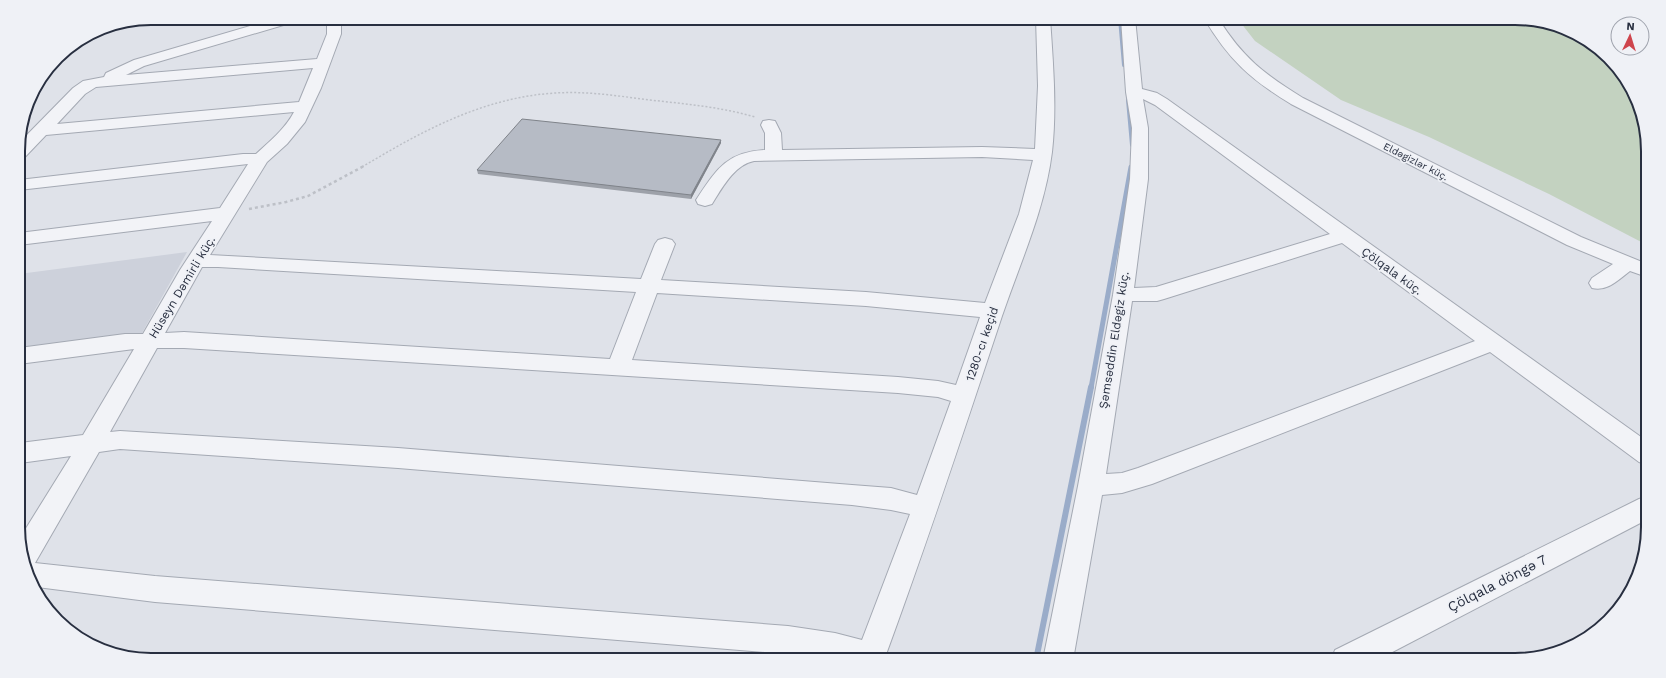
<svg xmlns="http://www.w3.org/2000/svg" width="1666" height="678" font-family="'Work Sans',sans-serif">
<rect width="100%" height="100%" fill="#dfe2e9"/>
<polygon fill="#cdd1db" points="187,252 142,333 19,347 19,274"/>
<polygon fill="#c3d2c0" points="1237,18 1515,18 1558,25 1615,63 1634,92 1647,133 1647,245 1549,194 1429,137 1341,100 1255,41"/>
<g fill="none" stroke-linecap="round" stroke-linejoin="round">
<g stroke="#9aacc9" stroke-width="4">
<polyline points="1120,18 1124,65"/>
<polyline points="1128,100 1132,145"/>
</g>
<polyline stroke="#9aacc9" stroke-width="5" points="1091,388 1131,167"/>
<polyline stroke="#9aacc9" stroke-width="6" points="1036,660 1091,387"/>
<defs>
<g id="minor">
<path d="M277,18H299L297,21L144,66L126,75L317,59L327,34V18H341V34L321,88L305,122L287,144L267,162L210,255L641,279L655,244L658,240L665,238L672,240L675,244L661,280L866,292L985,303L1019,214L1033,160L982,157L754,161C734,165 722,188 712,204L705,206L698,204L696,200C716,170 726,152 765,150V133L761,125L763,121L769,120L775,121L781,133L782,150L982,147L1035,149L1038,86L1036,18H1050C1053,62 1057,108 1052,152C1045,209 1020,263 1002,316C964,431 926,546 884,660H829L788,654L155,602L37,587L21,553L20,538L71,456L20,463V443L83,435L134,349L19,364V348L125,334H143L180,270L212,221L19,245V233L220,208L248,164L19,190V180L243,154H256C270,141 285,129 294,112L46,135L24,158L18,159V144L73,88L83,81L104,77L106,73L134,60ZM313,68L299,102L57,124L85,94L96,87ZM202,267H218L636,292L610,359L184,332L165,333ZM657,293L866,306L980,317L956,385L938,381L898,377L632,360ZM157,348H184L898,393L938,397L951,401L917,495L891,488L852,485L398,448L120,431L110,432ZM120,449L398,468L852,505L891,510L910,514L862,640L835,633L788,626L155,576L35,563L99,452Z"/>
<path d="M1121,18H1135L1142,89L1157,93L1167,99L1648,442V465L1639,462L1490,352L1152,484L1122,493L1102,495L1073,660H1043L1078,486L1113,295L1130,179L1132,128L1126,92ZM1143,99L1155,105L1330,234L1156,287L1134,288L1148,179V128ZM1342,243L1475,341L1138,468L1122,473L1106,474L1132,301H1157L1164,299Z"/>
<path d="M1204,18H1218C1242,57 1264,74 1303,98L1581,237L1647,264V277L1630,271C1618,280 1607,292 1592,288L1589,283L1592,278L1613,264L1567,245L1291,104C1250,79 1229,60 1204,18Z"/>
<polygon points="1648,496 1648,519 1377,660 1331,660 1335,650 1639,499"/>
</g>
</defs>
<use href="#minor" stroke="#a4a9b3" stroke-width="2"/>
<path stroke="#bdc0c7" stroke-width="1.5" stroke-dasharray="2 2" stroke-linecap="butt" d="M362,167C422,131 484,97 556,93C587,91 619,96 650,100C686,104 721,107 755,117"/>
<polyline stroke="#bdc0c7" stroke-width="2.5" stroke-dasharray="3 3" stroke-linecap="butt" points="249,209 286,202 308,196 364,166"/>
<use href="#minor" fill="#f2f3f7" fill-rule="evenodd"/>
</g>
<polygon fill="#9da1a9" points="721,143 691,199 478,174 477,170"/>
<g fill="#7f838a">
<polygon points="721,140 721,143 691,199 691,195"/>
<polygon points="19,276 23,282 19,287"/>
</g>
<polygon fill="#b6bbc5" stroke="#7f838a" points="522,119 721,140 691,195 477,170"/>
<g text-anchor="middle" stroke-width="3.5" stroke-linejoin="round" paint-order="stroke">
<g font-size="10" fill="#282f40" stroke="#eff1f6">
<text transform="translate(1416 161) rotate(27)" y="4">Eldəgizlər küç.</text>
</g>
<g font-size="12" fill="#282f40" stroke="#eff1f6">
<text transform="translate(1392 271) rotate(36)" y="4">Çölqala küç.</text>
<text transform="translate(182 287) rotate(-59)" y="4">Hüseyn Dəmirli küç.</text>
<text transform="translate(1114 340) rotate(-81)" y="4">Şəmsəddin Eldəgiz küç.</text>
<text transform="translate(982 344) rotate(-71)" y="4">1280-cı keçid</text>
</g>
<g font-size="14" fill="#282f40" stroke="#eff1f6">
<text transform="translate(1497 583) rotate(-27)" y="5">Çölqala döngə 7</text>
</g>
</g>
<path d="M0 0H1666V678H0ZM151 25H1515A126 126 0 0 1 1641 151V527A126 126 0 0 1 1515 653H151A126 126 0 0 1 25 527V151A126 126 0 0 1 151 25Z" fill="#eff1f6" fill-rule="evenodd"/>
<path fill="none" stroke="#282f40" stroke-width="2" d="M151 25H1515A126 126 0 0 1 1641 151V527A126 126 0 0 1 1515 653H151A126 126 0 0 1 25 527V151A126 126 0 0 1 151 25Z"/>
<g transform="translate(1630 36) rotate(4)"><circle r="19" fill="#eff1f6" stroke="#9fa3ad"/>
<path d="M0-3L7 15L0 10L-7 15Z" fill="#ce444c"/>
<text y="-6" font-size="11" font-weight="bold" text-anchor="middle" fill="#282f40">N</text>
</g>
</svg>
